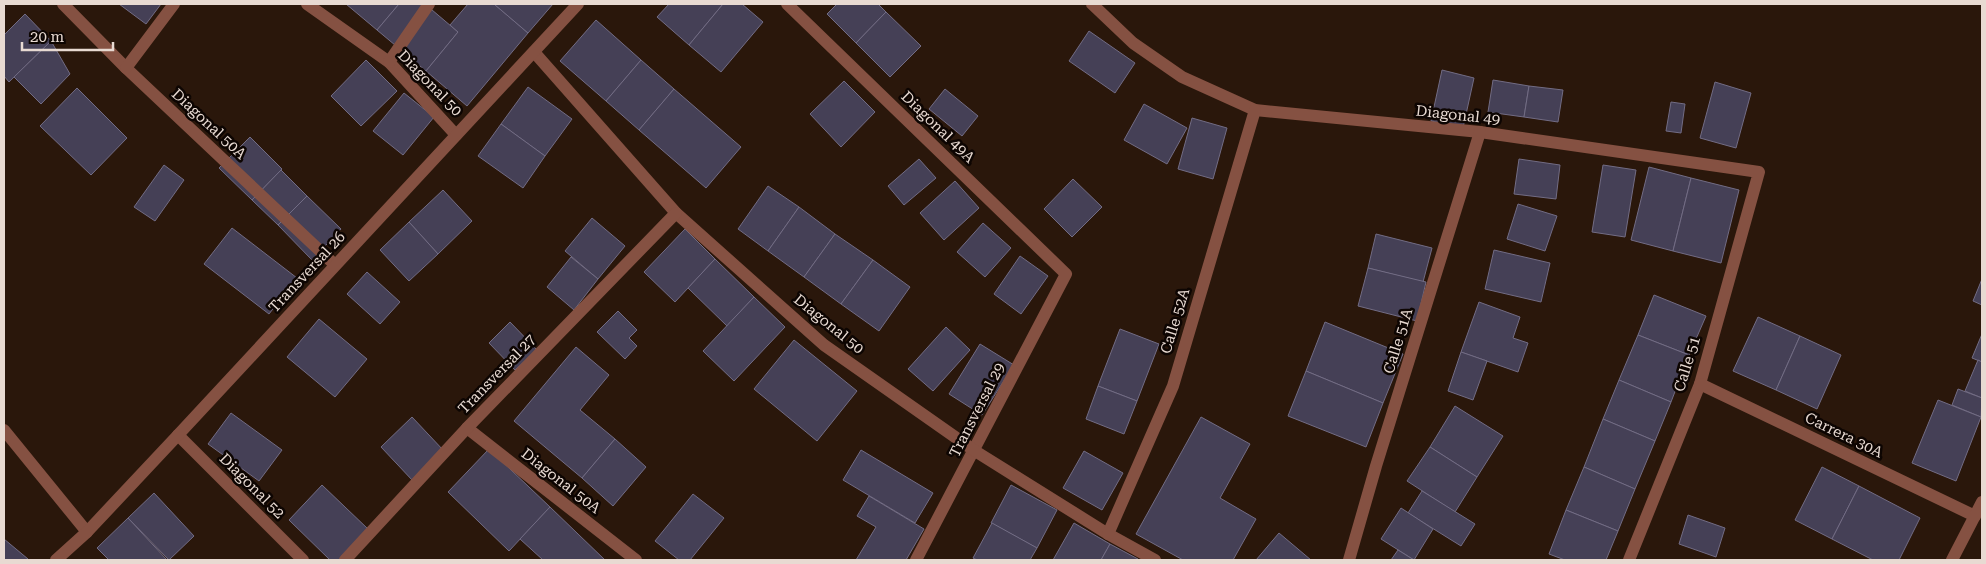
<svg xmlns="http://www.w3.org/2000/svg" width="1986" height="564" font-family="'Roboto Serif',serif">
<rect width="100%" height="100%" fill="#2a170b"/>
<g fill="#454056" stroke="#726c84">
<polygon points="119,4 161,4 146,24"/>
<polygon points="346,4 399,4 377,30"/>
<polygon points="399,4 425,4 458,32 426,71 377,30"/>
<polygon points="468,4 494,4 528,33 467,106 426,71 458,32 450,25"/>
<polygon points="494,4 553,4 528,33"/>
<polygon points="669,4 723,4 689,45 657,17"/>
<polygon points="723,4 742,4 763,22 721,72 689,45"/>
<polygon points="837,4 878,4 886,12 856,43 827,14"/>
<polygon points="886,12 921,46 890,77 856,43"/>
<polygon points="25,14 51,41 9,82 4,76 4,35"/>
<polygon points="596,20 641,60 606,101 560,61"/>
<polygon points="1089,31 1135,63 1115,93 1069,61"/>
<polygon points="51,41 70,74 41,104 14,77"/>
<polygon points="366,60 397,91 361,126 331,96"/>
<polygon points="641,60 674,89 639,130 606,101"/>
<polygon points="1442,70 1474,78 1463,128 1431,121"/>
<polygon points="1493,80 1529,86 1524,117 1488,112"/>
<polygon points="844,81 875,112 841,147 810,114"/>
<polygon points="1715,82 1751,93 1736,148 1700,138"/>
<polygon points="1529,86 1563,90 1558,122 1524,117"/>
<polygon points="528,87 572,119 545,156 501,124"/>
<polygon points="77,88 127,138 91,175 40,126"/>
<polygon points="674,89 741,147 706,188 639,130"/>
<polygon points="945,89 978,116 962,136 929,109"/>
<polygon points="404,93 434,117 403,155 373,131"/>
<polygon points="1671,102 1685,104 1681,133 1666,131"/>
<polygon points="1144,104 1187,128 1167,164 1124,140"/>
<polygon points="1192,118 1227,128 1213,179 1178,169"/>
<polygon points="501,124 545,156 523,188 478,156"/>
<polygon points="250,137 282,169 252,200 219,168"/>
<polygon points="919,159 936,178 904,205 888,186"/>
<polygon points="1519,159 1560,165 1556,199 1514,194"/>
<polygon points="164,165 184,180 155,221 134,207"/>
<polygon points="1603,165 1636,170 1625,237 1592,232"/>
<polygon points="1649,167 1691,178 1673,251 1631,240"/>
<polygon points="281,170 307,196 278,225 252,200"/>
<polygon points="1691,178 1739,190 1721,263 1673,251"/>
<polygon points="1073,179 1102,207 1072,237 1044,209"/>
<polygon points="955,181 979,208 944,240 920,213"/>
<polygon points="768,186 799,207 768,251 738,229"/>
<polygon points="443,190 472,221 438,254 409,222"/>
<polygon points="307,196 341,229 312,260 278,225"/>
<polygon points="1518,204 1557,216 1545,251 1507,239"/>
<polygon points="799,207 835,234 804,277 768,251"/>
<polygon points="592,218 625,246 598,279 565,251"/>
<polygon points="409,222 438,254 409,281 380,250"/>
<polygon points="983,223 1011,248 985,277 957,252"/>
<polygon points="232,228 297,278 269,314 204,264"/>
<polygon points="685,229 715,259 675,302 644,272"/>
<polygon points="835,234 873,260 841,304 804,277"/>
<polygon points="1376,234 1432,248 1423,282 1368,268"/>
<polygon points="1494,250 1550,263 1541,302 1485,289"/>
<polygon points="1020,256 1048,276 1021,314 994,294"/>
<polygon points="571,257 598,279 574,310 547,287"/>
<polygon points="715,259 754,297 727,326 688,288"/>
<polygon points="873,260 910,287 879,331 841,304"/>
<polygon points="1368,268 1426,282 1417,321 1358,306"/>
<polygon points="367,272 400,302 380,324 347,294"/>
<polygon points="1982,279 1982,305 1973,301"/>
<polygon points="1654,295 1706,316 1689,355 1638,335"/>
<polygon points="754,297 785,327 734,381 703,351"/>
<polygon points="1479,302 1520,317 1513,338 1528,343 1518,372 1461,352"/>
<polygon points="618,311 637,330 629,338 637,346 625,359 597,332"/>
<polygon points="1758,317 1800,336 1776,390 1733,371"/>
<polygon points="319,319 367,359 335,397 287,357"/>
<polygon points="510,322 537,350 515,370 489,343"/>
<polygon points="1325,322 1403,354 1383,403 1306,371"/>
<polygon points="946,327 970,350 933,391 908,369"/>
<polygon points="1120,329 1159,344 1137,401 1098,386"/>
<polygon points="1982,334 1982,362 1972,358"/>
<polygon points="1638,335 1689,355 1671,402 1619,380"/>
<polygon points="1800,336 1841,355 1817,409 1776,390"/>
<polygon points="794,340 857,391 817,441 754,389"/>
<polygon points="980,344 1014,365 982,415 949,394"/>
<polygon points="576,347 609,375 580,410 615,439 582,478 514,421"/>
<polygon points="1461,352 1487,361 1473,400 1448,391"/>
<polygon points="1978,360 1982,362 1982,398 1965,391"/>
<polygon points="1306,371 1383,403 1366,447 1288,416"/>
<polygon points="1619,380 1671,402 1655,441 1603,419"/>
<polygon points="1098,386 1137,401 1124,434 1086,419"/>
<polygon points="1958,389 1982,398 1981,417 1952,405"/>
<polygon points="1938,400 1981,417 1956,481 1912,463"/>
<polygon points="1455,406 1503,436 1477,477 1430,447"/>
<polygon points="231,413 282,450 259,481 208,444"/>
<polygon points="412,417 444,451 413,481 381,447"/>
<polygon points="1201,417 1250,444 1220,498 1256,519 1233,560 1183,560 1136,534"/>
<polygon points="1603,419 1655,441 1635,489 1584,467"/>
<polygon points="615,439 646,467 613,506 582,478"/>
<polygon points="1430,447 1477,477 1455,512 1407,481"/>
<polygon points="489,449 550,507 509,551 448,492"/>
<polygon points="861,450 933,493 915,523 843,480"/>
<polygon points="1084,451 1123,473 1102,510 1063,488"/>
<polygon points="1584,467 1635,489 1618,531 1566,510"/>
<polygon points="1822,467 1859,486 1832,539 1795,520"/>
<polygon points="322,485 368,529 339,560 330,560 289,520"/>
<polygon points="1011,485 1057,510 1037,548 991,523"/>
<polygon points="1859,486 1920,518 1899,560 1873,560 1832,539"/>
<polygon points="1422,491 1475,524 1461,546 1408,513"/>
<polygon points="154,493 194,536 169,560 128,518"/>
<polygon points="693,494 724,518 690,560 679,560 655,541"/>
<polygon points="869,496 924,529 906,560 856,560 876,527 857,516"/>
<polygon points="550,507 605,560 543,560 520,539"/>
<polygon points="1401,508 1433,529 1414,560 1381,539"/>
<polygon points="1566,510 1618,531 1606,560 1565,560 1549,554"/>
<polygon points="1688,515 1725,528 1716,557 1679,544"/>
<polygon points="128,518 167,560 109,560 97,548"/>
<polygon points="992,523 1037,548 1030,560 977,560 973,558"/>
<polygon points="1074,523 1110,544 1101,560 1053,560"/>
<polygon points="1279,533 1311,560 1256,560"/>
<polygon points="4,539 28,559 27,560 4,560"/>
<polygon points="1110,544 1138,559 1137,560 1101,560"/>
<polygon points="1398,550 1414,560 1391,560"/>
</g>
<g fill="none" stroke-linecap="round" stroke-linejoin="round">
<g stroke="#855142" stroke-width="12">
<polyline points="63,4 126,68 335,265"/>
<polyline points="307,4 389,62 456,135"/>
<polyline points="787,4 1066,274 916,560"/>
<polyline points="1092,4 1133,43 1182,77 1255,110 1480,132 1759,172 1700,384 1629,560"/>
<polyline points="534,52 676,213 824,345 975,451 1108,534 1155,560"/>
<polyline points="389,62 429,4"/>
<polyline points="126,68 174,4"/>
<polyline points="1700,384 1975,516"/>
<polyline points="467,428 636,560"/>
<polyline points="4,430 87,532"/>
<polyline points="178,435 303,560"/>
<polyline points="1108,534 1173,386 1255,110"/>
<polyline points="56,560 87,532 178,435 578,4"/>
<polyline points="345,560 467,428 676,213"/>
<polyline points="1349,560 1376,466 1480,132"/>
<polyline points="1952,560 1982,502"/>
</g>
</g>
<g text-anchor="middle" stroke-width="5" stroke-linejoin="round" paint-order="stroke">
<g font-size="15" fill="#e8dad2" stroke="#0d0502">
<text transform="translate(430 83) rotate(46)" y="5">Diagonal 50</text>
<text transform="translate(1458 115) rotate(6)" y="5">Diagonal 49</text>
<text transform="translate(209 124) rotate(43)" y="5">Diagonal 50A</text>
<text transform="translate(938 127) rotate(44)" y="5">Diagonal 49A</text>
<text transform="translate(307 272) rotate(-47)" y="5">Transversal 26</text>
<text transform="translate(1175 321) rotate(-73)" y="5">Calle 52A</text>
<text transform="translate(829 324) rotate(39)" y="5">Diagonal 50</text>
<text transform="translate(1398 341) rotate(-73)" y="5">Calle 51A</text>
<text transform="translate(1687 364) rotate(-73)" y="5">Calle 51</text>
<text transform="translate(497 374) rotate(-46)" y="5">Transversal 27</text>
<text transform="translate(977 410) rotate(-63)" y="5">Transversal 29</text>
<text transform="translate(1844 435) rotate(26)" y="5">Carrera 30A</text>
<text transform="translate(561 481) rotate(38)" y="5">Diagonal 50A</text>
<text transform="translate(252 486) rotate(45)" y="5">Diagonal 52</text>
</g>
</g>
<rect width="1986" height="564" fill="none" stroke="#e8dad2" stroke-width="10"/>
<path d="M22 42v8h91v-8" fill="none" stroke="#e8dad2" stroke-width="2.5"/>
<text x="30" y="42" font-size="15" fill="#e8dad2" stroke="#0d0502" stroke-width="4" paint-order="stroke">20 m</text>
</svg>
